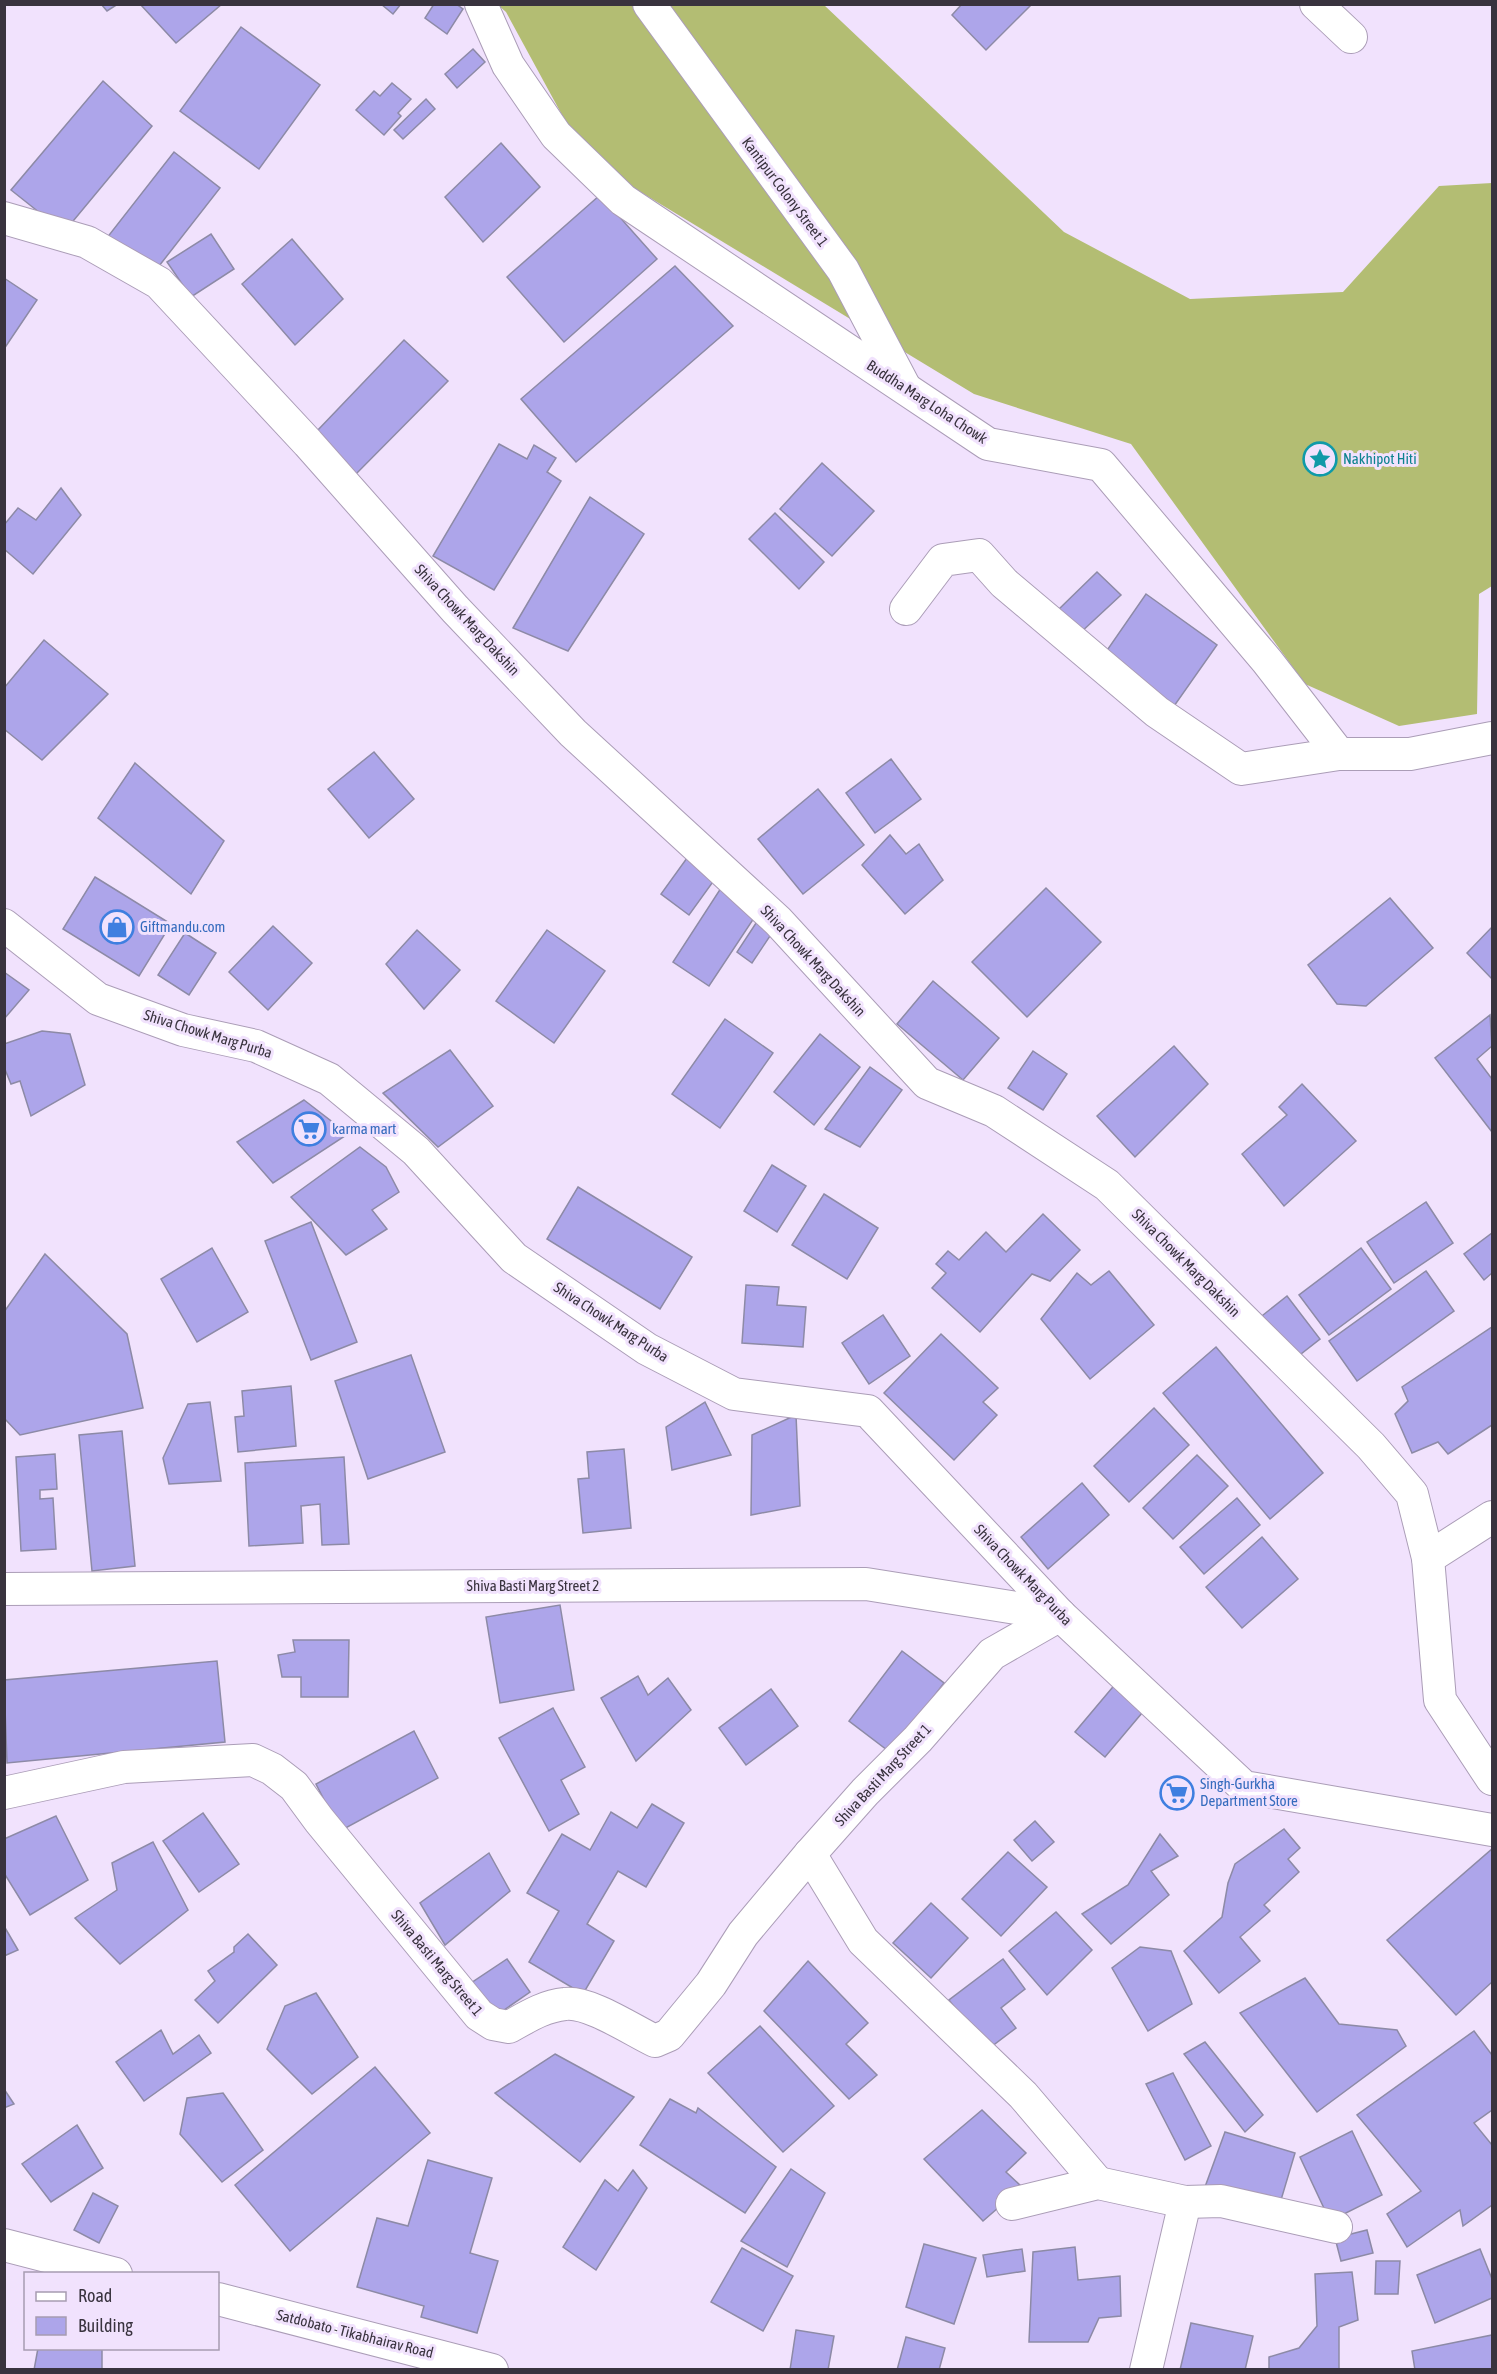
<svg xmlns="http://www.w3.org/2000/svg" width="1497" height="2374" font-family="'Asap Condensed',sans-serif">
<rect width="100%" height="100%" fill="#f1e2fd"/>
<polygon fill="#b3bd73" points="498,5 824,5 1064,232 1190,299 1343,292 1439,186 1492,183 1492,586 1479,594 1477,714 1399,726 1305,684 1131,444 974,394 586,159 506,12"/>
<g fill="#ada5ea" stroke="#8d8aa6" stroke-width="1.5">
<polygon points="101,4 118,4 107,11"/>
<polygon points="140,4 222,4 176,43"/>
<polygon points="381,4 401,4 393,14"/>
<polygon points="434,4 456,4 463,9 447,34 425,18"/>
<polygon points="962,4 1032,4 986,50 952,15"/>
<polygon points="241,27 320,85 259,169 180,111"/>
<polygon points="473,49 485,62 457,88 445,74"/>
<polygon points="103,81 152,126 64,232 11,190"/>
<polygon points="392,83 411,99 398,113 401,116 384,135 356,110 374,91 380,96"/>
<polygon points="426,99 435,109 403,139 394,130"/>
<polygon points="501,143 540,187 483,242 445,197"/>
<polygon points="174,152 220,188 152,275 106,239"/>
<polygon points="600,195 657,259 564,342 507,277"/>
<polygon points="211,234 234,269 191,297 167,262"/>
<polygon points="292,239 343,299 295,345 242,284"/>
<polygon points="675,266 733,326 576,462 521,399"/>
<polygon points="4,278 37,300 4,349"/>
<polygon points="404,340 448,381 356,474 316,432"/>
<polygon points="499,444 527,459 534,445 556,458 547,472 561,481 494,590 433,556"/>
<polygon points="822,463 874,511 832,556 780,509"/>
<polygon points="61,488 81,515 33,574 4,549 4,525 18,508 36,520"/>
<polygon points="590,497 644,534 568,651 513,628"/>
<polygon points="775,513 824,562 799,589 749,539"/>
<polygon points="1097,572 1121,595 1079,634 1057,611"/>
<polygon points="1146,594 1217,645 1172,709 1101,659"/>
<polygon points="44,640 108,694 42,760 4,729 4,688"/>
<polygon points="374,752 414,799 369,838 328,789"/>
<polygon points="891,759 921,799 875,833 846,793"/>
<polygon points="135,763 224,841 191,894 98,818"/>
<polygon points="818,789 864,845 803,894 758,839"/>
<polygon points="890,835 906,854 919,844 943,880 905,914 862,865"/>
<polygon points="687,858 715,879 689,915 661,894"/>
<polygon points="95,877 171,924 139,976 63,929"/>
<polygon points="721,888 758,912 709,986 673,962"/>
<polygon points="1046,888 1101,942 1027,1017 972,962"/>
<polygon points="1390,898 1433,948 1366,1006 1337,1004 1308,965"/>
<polygon points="760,917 776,927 752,963 737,952"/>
<polygon points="273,926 312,963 268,1010 229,972"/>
<polygon points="1492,927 1492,979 1467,953"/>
<polygon points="417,930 460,970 424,1009 386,964"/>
<polygon points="547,930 605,971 554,1043 496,1001"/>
<polygon points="185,933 216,953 189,995 158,975"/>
<polygon points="4,972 29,990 4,1019"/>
<polygon points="933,981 999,1038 963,1080 897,1024"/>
<polygon points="1490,1015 1492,1046 1477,1059 1492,1079 1492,1132 1435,1058"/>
<polygon points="725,1019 773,1053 720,1128 672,1094"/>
<polygon points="42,1031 70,1034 85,1085 31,1116 20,1081 11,1084 4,1067 4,1044"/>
<polygon points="820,1034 860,1067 814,1125 774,1092"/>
<polygon points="1174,1046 1208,1084 1135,1157 1097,1116"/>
<polygon points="450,1050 493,1106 438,1147 383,1093"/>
<polygon points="1033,1051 1067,1074 1043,1110 1008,1088"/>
<polygon points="870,1067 902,1090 860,1147 825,1129"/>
<polygon points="1302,1084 1356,1141 1284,1206 1242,1154 1287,1115 1279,1107"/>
<polygon points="304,1100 348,1134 273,1183 237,1142"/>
<polygon points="360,1147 386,1167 399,1192 372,1210 387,1229 346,1255 291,1197"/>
<polygon points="772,1165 806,1186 777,1232 744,1211"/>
<polygon points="578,1187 692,1257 660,1309 547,1239"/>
<polygon points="824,1194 878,1228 847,1279 792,1245"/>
<polygon points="1426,1202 1453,1243 1394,1283 1367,1242"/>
<polygon points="1043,1214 1080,1250 1050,1281 1032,1274 980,1332 932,1288 946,1273 936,1264 948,1251 959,1260 986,1232 1006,1252"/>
<polygon points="311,1222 357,1342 311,1360 265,1241"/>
<polygon points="1492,1233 1492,1273 1484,1280 1464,1254"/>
<polygon points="212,1248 248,1312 197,1342 161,1279"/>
<polygon points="1361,1248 1391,1289 1329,1335 1299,1295"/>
<polygon points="45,1254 127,1334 143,1408 20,1435 4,1418 4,1312"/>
<polygon points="1109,1271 1154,1325 1090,1379 1041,1319 1077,1273 1091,1285"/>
<polygon points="1426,1271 1454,1311 1357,1381 1329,1341"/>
<polygon points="746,1285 779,1287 777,1305 806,1307 803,1347 742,1343"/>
<polygon points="1287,1296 1320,1339 1292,1361 1258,1319"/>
<polygon points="883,1315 910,1356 869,1384 842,1343"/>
<polygon points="1492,1327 1492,1425 1448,1454 1438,1442 1412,1453 1395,1414 1408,1401 1402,1387"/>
<polygon points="941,1334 998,1388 983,1402 997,1415 954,1460 884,1393"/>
<polygon points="1216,1347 1323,1473 1270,1519 1163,1393"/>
<polygon points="411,1355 445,1452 368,1479 335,1381"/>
<polygon points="291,1386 296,1446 238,1452 235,1417 244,1416 242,1391"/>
<polygon points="210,1402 221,1481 169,1484 163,1458 188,1404"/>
<polygon points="705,1402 731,1455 672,1470 666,1427"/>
<polygon points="1154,1408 1189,1445 1129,1502 1094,1466"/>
<polygon points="796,1415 800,1506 751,1515 752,1435"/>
<polygon points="122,1431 135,1566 92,1571 79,1435"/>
<polygon points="624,1449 631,1528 583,1533 578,1479 589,1478 587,1452"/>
<polygon points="55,1454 57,1489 40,1490 40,1499 53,1498 56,1549 21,1551 16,1457"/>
<polygon points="1197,1455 1228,1486 1173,1539 1143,1508"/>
<polygon points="344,1457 349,1544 322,1545 320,1504 301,1506 303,1543 249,1546 245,1463"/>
<polygon points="1082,1483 1109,1515 1048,1569 1021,1537"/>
<polygon points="1237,1498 1260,1525 1204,1574 1180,1547"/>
<polygon points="1262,1537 1298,1579 1242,1628 1206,1587"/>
<polygon points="560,1605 574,1690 500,1703 486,1617"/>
<polygon points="293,1640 349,1640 348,1697 301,1697 301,1677 282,1677 278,1655 295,1652"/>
<polygon points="902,1651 944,1683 891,1753 849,1721"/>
<polygon points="217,1661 225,1742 7,1763 4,1680"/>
<polygon points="638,1676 648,1695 668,1678 691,1710 636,1761 601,1698"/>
<polygon points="1117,1682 1147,1707 1105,1757 1075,1732"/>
<polygon points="771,1689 798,1726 746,1765 719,1728"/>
<polygon points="553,1708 585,1767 561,1780 579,1814 549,1831 499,1738"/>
<polygon points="414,1731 438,1778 340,1831 316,1784"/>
<polygon points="652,1804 684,1823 646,1887 618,1871 587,1924 614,1941 583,1994 529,1962 559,1911 527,1893 562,1834 590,1850 611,1812 637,1828"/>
<polygon points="203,1813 239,1864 199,1892 163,1841"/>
<polygon points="56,1816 88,1880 30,1915 4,1873 4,1839"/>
<polygon points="1035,1821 1054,1842 1032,1861 1014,1840"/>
<polygon points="1284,1829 1300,1848 1288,1859 1299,1872 1264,1905 1270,1911 1240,1937 1260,1961 1219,1993 1184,1951 1222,1917 1228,1883 1235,1864"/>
<polygon points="1160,1834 1178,1856 1151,1871 1169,1895 1111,1944 1082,1914 1128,1885"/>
<polygon points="153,1842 188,1910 120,1964 75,1918 117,1890 112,1863"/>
<polygon points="1492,1849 1492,1982 1456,2015 1387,1940"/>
<polygon points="1008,1852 1047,1887 1001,1936 962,1899"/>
<polygon points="489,1853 510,1891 445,1945 420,1903"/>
<polygon points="931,1903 968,1938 931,1978 893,1943"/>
<polygon points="1056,1912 1092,1950 1047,1995 1009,1951"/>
<polygon points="4,1926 18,1950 4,1956"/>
<polygon points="248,1934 277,1965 218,2023 195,2000 215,1981 208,1971 234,1952 234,1947"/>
<polygon points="1140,1947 1171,1951 1192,2004 1148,2031 1112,1968"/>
<polygon points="507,1959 530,1992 494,2017 471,1983"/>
<polygon points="1003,1959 1025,1989 1001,2008 1016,2028 987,2050 949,2000"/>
<polygon points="808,1961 868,2023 846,2044 877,2075 849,2099 764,2011"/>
<polygon points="1305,1978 1339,2024 1397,2030 1406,2046 1317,2112 1240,2013"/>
<polygon points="316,1993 358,2057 312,2094 267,2049 285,2006"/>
<polygon points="760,2026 834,2106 783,2152 708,2073"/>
<polygon points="161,2030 173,2054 199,2035 211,2053 144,2101 116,2062"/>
<polygon points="1474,2031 1492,2055 1492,2110 1474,2123 1492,2145 1492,2205 1463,2226 1460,2210 1407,2247 1387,2214 1421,2191 1357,2115"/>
<polygon points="1205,2042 1263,2115 1245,2132 1184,2054"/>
<polygon points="555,2054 634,2097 580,2162 495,2093"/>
<polygon points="375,2067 430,2133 290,2251 235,2185"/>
<polygon points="1173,2073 1211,2146 1185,2160 1146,2084"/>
<polygon points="4,2089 14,2104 4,2108"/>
<polygon points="223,2093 263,2150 222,2182 180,2134 187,2098"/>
<polygon points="670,2099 696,2113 698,2108 776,2167 745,2213 640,2145"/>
<polygon points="982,2110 1026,2153 1006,2172 1022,2187 983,2221 924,2159"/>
<polygon points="77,2125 103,2168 51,2202 22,2164"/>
<polygon points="1352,2131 1382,2195 1330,2221 1300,2157"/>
<polygon points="1225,2132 1295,2153 1281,2200 1205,2187"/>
<polygon points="428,2160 492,2178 470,2253 498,2261 477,2333 421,2317 424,2306 357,2287 377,2218 408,2226"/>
<polygon points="791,2169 825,2193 787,2267 741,2241"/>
<polygon points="633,2170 647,2188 596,2270 563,2247 605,2180 618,2191"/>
<polygon points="93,2193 118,2206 99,2243 74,2230"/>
<polygon points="1367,2230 1373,2253 1341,2261 1335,2238"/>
<polygon points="924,2244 976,2258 954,2324 906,2307"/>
<polygon points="1075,2247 1078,2280 1120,2276 1121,2316 1099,2318 1088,2342 1029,2342 1033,2252"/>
<polygon points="742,2248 793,2276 763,2331 711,2302"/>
<polygon points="1022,2249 1025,2271 987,2277 983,2255"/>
<polygon points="1480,2249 1492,2279 1492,2298 1435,2323 1417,2275"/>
<polygon points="1376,2261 1400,2261 1398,2294 1375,2294"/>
<polygon points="1352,2272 1358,2320 1339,2327 1339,2370 1269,2370 1269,2357 1299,2348 1317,2326 1315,2274"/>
<polygon points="1191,2323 1253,2336 1245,2370 1180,2370"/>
<polygon points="796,2330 834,2336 828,2370 790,2370"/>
<polygon points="1492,2335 1492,2370 1415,2370 1412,2351"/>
<polygon points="906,2337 945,2348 939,2370 897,2370"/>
<polygon points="38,2348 102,2348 102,2370 34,2370"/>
</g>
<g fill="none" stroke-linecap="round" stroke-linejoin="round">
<defs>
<g id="street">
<polyline points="481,4 508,65 556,135 623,200 988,444 1101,465 1267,661 1339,754 1410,754 1492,738"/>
<polyline points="649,4 843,270 904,386"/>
<polyline points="1316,4 1351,37"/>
<polyline points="4,218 87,242 159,283 308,443 455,609 573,733 778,921 927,1083 994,1111 1107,1185 1371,1446 1412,1494 1428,1558 1440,1700 1492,1779"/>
<polyline points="906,609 943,560 979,555 1004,583 1157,712 1241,769 1339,754"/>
<polyline points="4,925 98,999 183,1030 256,1046 329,1079 416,1151 514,1258 647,1349 734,1394 868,1411 1060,1615 1244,1787 1492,1830"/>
<polyline points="1428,1558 1492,1517"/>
<polyline points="4,1589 866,1584 1060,1615"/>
<path d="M4,1793L124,1767L253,1760L272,1769L294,1786L319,1820L479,2015L493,2024L509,2027C527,2017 544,2006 565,2004C589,2001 632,2030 655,2041L669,2035L711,1984L743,1934L810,1854L865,1792L918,1739L992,1654L1060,1615"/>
<polyline points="810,1854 863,1941 1023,2095 1098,2183"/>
<polyline points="1012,2204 1098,2183 1185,2202 1221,2201 1336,2227"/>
<polyline points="4,2245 116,2274"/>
<polyline points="218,2299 492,2370"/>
<polyline points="1146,2370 1185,2202"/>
</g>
</defs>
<use href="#street" stroke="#ab9db7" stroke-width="34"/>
<use href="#street" stroke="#fff" stroke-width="32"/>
</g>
<defs>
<symbol id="sight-ring" viewBox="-11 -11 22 22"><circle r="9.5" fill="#f1e2fd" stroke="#0f9aa8" stroke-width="1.5"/><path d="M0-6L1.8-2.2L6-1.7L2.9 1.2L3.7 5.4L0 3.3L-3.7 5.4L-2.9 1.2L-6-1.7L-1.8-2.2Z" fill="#0f9aa8"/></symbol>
<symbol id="shop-ring" viewBox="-11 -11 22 22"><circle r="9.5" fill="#f1e2fd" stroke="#3f7fe0" stroke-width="1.5"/><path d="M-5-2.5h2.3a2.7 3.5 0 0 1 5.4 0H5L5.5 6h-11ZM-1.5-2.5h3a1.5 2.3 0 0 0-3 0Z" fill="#3f7fe0"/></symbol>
<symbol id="supermarket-ring" viewBox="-11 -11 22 22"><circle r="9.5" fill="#f1e2fd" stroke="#3f7fe0" stroke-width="1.5"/><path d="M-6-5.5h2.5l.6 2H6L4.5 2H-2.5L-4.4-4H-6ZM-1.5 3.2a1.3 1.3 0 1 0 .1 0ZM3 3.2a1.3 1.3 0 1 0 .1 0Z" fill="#3f7fe0"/></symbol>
</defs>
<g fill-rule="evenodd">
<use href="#sight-ring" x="1301" y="440" width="38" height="38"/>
<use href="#shop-ring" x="98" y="908" width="38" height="38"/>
<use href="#supermarket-ring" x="290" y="1110" width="38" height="38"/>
<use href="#supermarket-ring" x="1158" y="1774" width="38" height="38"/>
</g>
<g text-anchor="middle" stroke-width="6" stroke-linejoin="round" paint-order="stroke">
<g font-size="15" fill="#39333e" stroke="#f1e2fd">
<text transform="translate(785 192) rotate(53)" y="5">Kantipur Colony Street 1</text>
<text transform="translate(927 402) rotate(33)" y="5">Buddha Marg Loha Chowk</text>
<text transform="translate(467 620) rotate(47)" y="5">Shiva Chowk Marg Dakshin</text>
<text transform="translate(813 961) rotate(47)" y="5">Shiva Chowk Marg Dakshin</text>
<text transform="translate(208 1034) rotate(17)" y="5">Shiva Chowk Marg Purba</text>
<text transform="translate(1186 1263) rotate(45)" y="5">Shiva Chowk Marg Dakshin</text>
<text transform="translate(611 1322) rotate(33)" y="5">Shiva Chowk Marg Purba</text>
<text transform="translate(1023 1575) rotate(46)" y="5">Shiva Chowk Marg Purba</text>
<text x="533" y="1591">Shiva Basti Marg Street 2</text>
<text transform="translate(883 1775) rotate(-47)" y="5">Shiva Basti Marg Street 1</text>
<text transform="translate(437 1963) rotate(50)" y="5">Shiva Basti Marg Street 1</text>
<text transform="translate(355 2334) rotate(14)" y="5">Satdobato - Tikabhairav Road</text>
</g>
<g font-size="15" fill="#0d838f" stroke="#f1e2fd" text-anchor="start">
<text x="1343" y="464">Nakhipot Hiti</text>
</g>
<g font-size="15" fill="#366cbe" stroke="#f1e2fd" text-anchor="start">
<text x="140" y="932">Giftmandu.com</text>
<text x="332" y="1134">karma mart</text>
<text x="1200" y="1789">Singh-Gurkha<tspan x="1200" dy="17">Department Store</tspan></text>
</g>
</g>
<rect width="1497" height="2374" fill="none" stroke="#39333e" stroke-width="12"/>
<rect x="24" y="2272" width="195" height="78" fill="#f1e2fd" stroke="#a79cb1" stroke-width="1.5"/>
<rect x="36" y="2292" width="30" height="9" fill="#ffffff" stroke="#a79cb1" stroke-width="1.5"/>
<text x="78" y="2302" font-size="18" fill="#39333e">Road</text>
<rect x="36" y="2317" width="30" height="18" fill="#ada5ea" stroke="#a79cb1" stroke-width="1.5"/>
<text x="78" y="2332" font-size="18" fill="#39333e">Building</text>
</svg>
